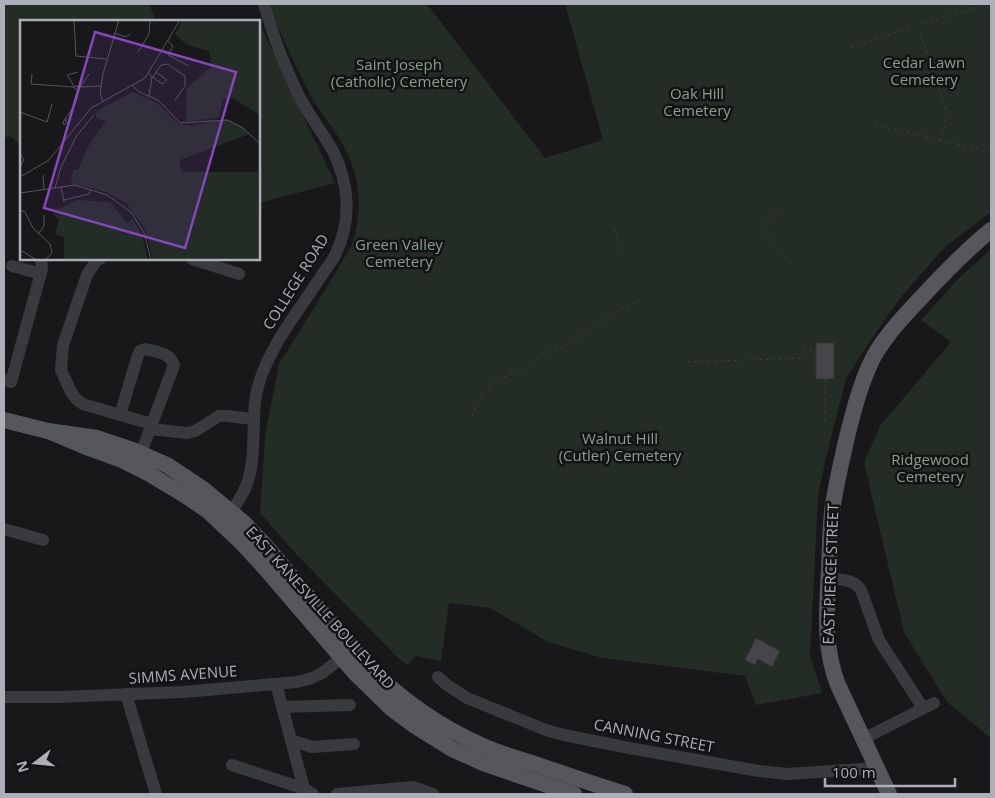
<svg xmlns="http://www.w3.org/2000/svg" width="995" height="798" font-family="'Open Sans',sans-serif">
<rect width="100%" height="100%" fill="#18181a"/>
<g fill="#242c26">
<polygon points="4,4 149,4 156,21 21,21 21,145 10,136 4,138"/>
<path d="M267,4H427L545,158L603,140L565,4H991V212L945,247L900,298L864,350L846,379L825,461L818,497L810,656L822,693L756,705L745,676L602,658L548,642L490,608L449,603L441,661L416,656L408,665L400,660L295,553L260,513L265,436L279,364L295,339L351,247C365,208 360,172 339,138C330,123 319,111 311,96C295,66 282,35 267,4Z"/>
<polygon points="259,23 335,183 259,203"/>
<polygon points="991,249 991,738 947,702 904,632 864,463 880,426 951,342 921,320 958,279"/>
</g>
<g fill="#45454a" stroke="#333236">
<rect x="816" y="343" width="18" height="36"/>
<polygon points="756,638 780,651 772,667 758,659 755,665 745,660"/>
</g>
<g fill="none" stroke-linecap="round" stroke-linejoin="round">
<g stroke="#3f4045" stroke-width="1" stroke-dasharray="2.5 4" stroke-linecap="butt">
<polyline points="924,24 981,6"/>
<polyline points="920,33 947,114 941,140"/>
<polyline points="851,48 910,28"/>
<polyline points="875,125 991,152"/>
<polyline points="780,209 761,226 794,268"/>
<polyline points="614,230 621,250"/>
<polyline points="803,350 816,351"/>
<polyline points="688,362 806,358"/>
<polyline points="825,379 825,425"/>
<polyline points="472,416 477,403 485,391 498,379 523,370 542,355 564,346 628,305 641,300"/>
</g>
<g stroke="#393a3e" stroke-width="12">
<polyline points="100,259 96,261 87,275 63,345 61,370 71,392 77,400 83,404 120,415"/>
<polyline points="192,259 239,274"/>
<polyline points="12,266 41,274"/>
<polyline points="4,380 11,382 42,269 41,259"/>
<polyline points="150,429 187,433 195,431 219,416 227,416 254,419"/>
<path d="M141,453L174,365C169,352 157,352 145,349L140,351L138,355L120,415L152,424"/>
<path d="M225,519C236,506 247,490 250,473C257,443 250,412 259,383C271,344 298,312 320,278C325,270 332,262 336,253C352,220 349,183 333,151C322,132 309,115 299,96C284,66 273,36 264,4"/>
<polyline points="4,529 43,540"/>
<path d="M829,578C841,580 854,579 861,590L879,640L923,708"/>
<polyline points="438,677 447,685 467,698 546,730 564,735 629,748 759,771 787,774 877,768"/>
<polyline points="276,684 303,785 305,789 313,794"/>
<polyline points="126,694 156,794"/>
<polyline points="4,697 59,697 184,692 297,682 312,678 322,673 348,653"/>
<polyline points="282,707 350,705"/>
<polyline points="863,739 934,703"/>
<polyline points="291,740 312,747 354,744"/>
<polyline points="232,765 305,789 306,794"/>
<polyline points="337,794 413,787 433,794"/>
</g>
<g stroke="#56565d" stroke-width="16">
<polyline points="4,420 48,431 86,447 122,460 146,472 186,496 208,511 243,544 265,568 355,673 391,708 415,726 452,749 483,763 503,770 574,794"/>
<path d="M48,431L97,438L133,450L167,465L203,489L244,523L264,544L367,665C400,699 440,727 483,746C501,754 519,759 538,765C567,775 596,785 625,794"/>
<path d="M889,794L838,685C823,648 827,608 829,569C830,550 830,531 832,512C835,488 841,465 846,441C853,413 860,384 873,358C885,336 903,317 920,299C943,274 965,251 991,230"/>
</g>
</g>
<g text-anchor="middle" stroke-width="5" stroke-linejoin="round" paint-order="stroke">
<g font-size="15" fill="#85a18a" stroke="#131315">
<text x="924" y="68">Cedar Lawn<tspan x="924" dy="17">Cemetery</tspan></text>
<text x="399" y="70">Saint Joseph<tspan x="399" dy="17">(Catholic) Cemetery</tspan></text>
<text x="697" y="99">Oak Hill<tspan x="697" dy="17">Cemetery</tspan></text>
<text x="399" y="250">Green Valley<tspan x="399" dy="17">Cemetery</tspan></text>
<text x="620" y="444">Walnut Hill<tspan x="620" dy="17">(Cutler) Cemetery</tspan></text>
<text x="930" y="465">Ridgewood<tspan x="930" dy="17">Cemetery</tspan></text>
</g>
<g font-size="15" fill="#acaeb8" stroke="#131315">
<text transform="translate(296 282) rotate(-58)" y="5">COLLEGE ROAD</text>
<text transform="translate(831 574) rotate(-88)" y="5">EAST PIERCE STREET</text>
<text transform="translate(320 608) rotate(48)" y="5">EAST KANESVILLE BOULEVARD</text>
<text transform="translate(183 675) rotate(-4)" y="5">SIMMS AVENUE</text>
<text transform="translate(654 736) rotate(11)" y="5">CANNING STREET</text>
</g>
</g>
<g transform="translate(20 20)">
<rect width="240" height="240" fill="#18181a"/>
<path d="M163,0H240V95L212,78L203,79L199,97L166,102L167,68L191,47L189,31L167,25L155,14ZM112,72L137,83L158,104L172,106L204,99L220,105L229,114L160,140L161,152H238L239,240H133L124,207L106,183L86,172L51,163L53,150H58L69,125L86,101L76,97L77,91ZM58,180L90,182L107,203L113,199L122,216L128,240H44V217L35,214L39,200L34,196V191Z" fill="#242c26"/>
<path fill="none" stroke="#535459" stroke-width="1" d="M54,0L56,36L86,39M94,13L106,17L110,14M148,21L153,26L148,35L169,46M118,32L129,14L130,0M136,52L141,45L147,44L165,56V66L155,80M12,54L11,64L53,67M129,54L142,64L147,60L136,52L133,57M112,65L119,72L138,80L160,103L208,100L223,108L240,124M54,66L47,55L58,52M58,71L53,67L61,66L69,54M129,76L132,57M83,82L80,73L83,54L99,0M0,92L27,102L32,84M46,98L55,85L60,67L81,66M46,98V103L44,105L43,102ZM0,134L4,139L0,148M23,155L24,170M0,157L29,140L71,88L125,58L160,0M41,167L44,182M35,168L41,147L57,115L74,95M0,173L55,165L87,175L111,192L124,213L131,240M44,180L69,174L71,170M0,190L5,192L13,208L30,224L32,233L25,240M18,214L24,206V195M0,230L17,240"/>
<path fill="#8546be" fill-opacity="0.15" stroke="#8546be" stroke-width="2.5" d="M75,12L216,52L165,228L24,188Z"/>
<rect width="240" height="240" fill="none" stroke="#acaeb8" stroke-width="2.5"/>
</g>
<rect width="995" height="798" fill="none" stroke="#acaeb8" stroke-width="10"/>
<g transform="translate(35 763) rotate(254)" stroke="#131315" stroke-width="4" paint-order="stroke">
<path d="M0-4L9 19L0 12L-9 19Z" fill="#acaeb8"/>
<text y="-8" font-size="14" font-weight="bold" text-anchor="middle" fill="#acaeb8">N</text>
</g>
<path d="M825 778v8h130v-8" fill="none" stroke="#acaeb8" stroke-width="2.5"/>
<text x="832" y="778" font-size="15" fill="#acaeb8" stroke="#131315" stroke-width="4" paint-order="stroke">100 m</text>
</svg>
